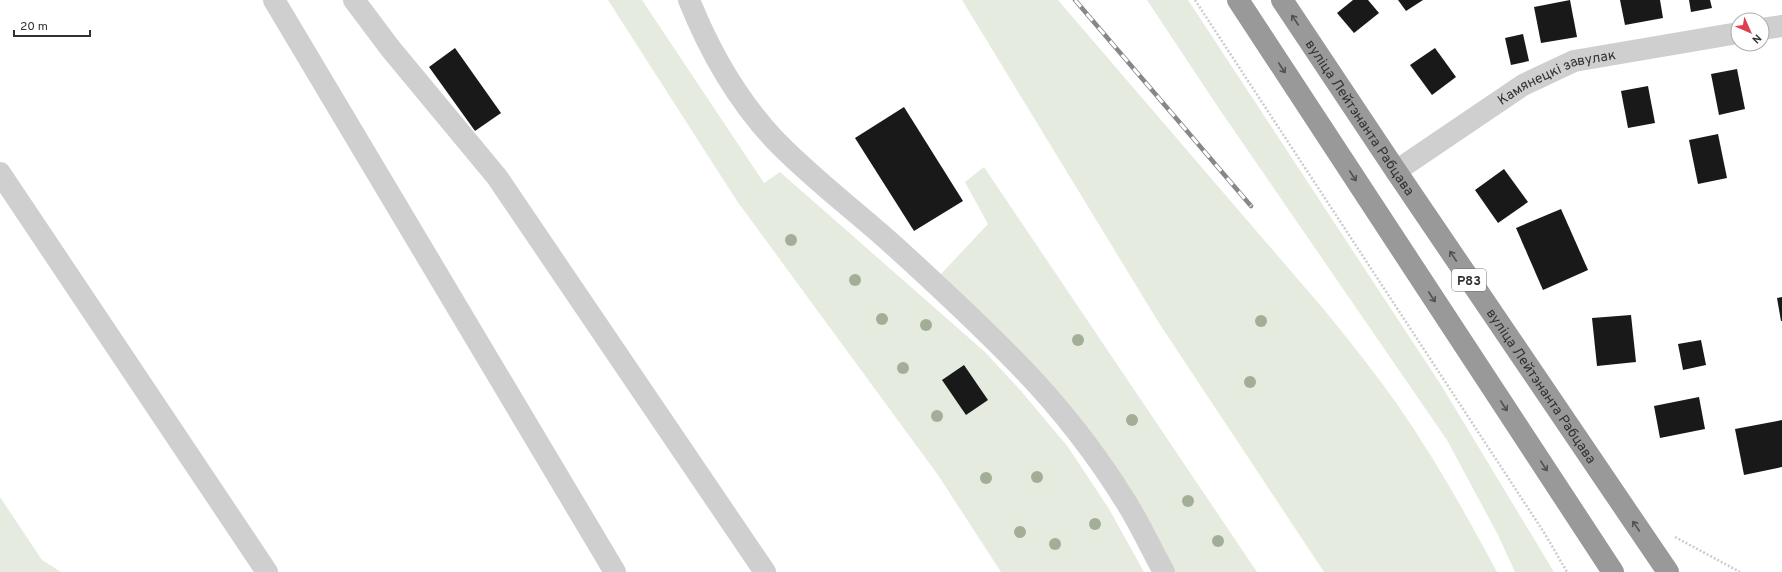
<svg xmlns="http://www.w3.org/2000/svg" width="1782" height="572" font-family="Overpass,sans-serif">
<rect width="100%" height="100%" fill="#fff"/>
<g fill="#e5ebde">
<polygon points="608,0 642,0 764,183 780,172 985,352 1021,391 1068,447 1109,509 1144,572 1001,572 938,475 737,201"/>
<path d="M962,0H1058L1326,312C1351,343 1376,374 1399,407C1435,459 1467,516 1497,572H1324L1159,323Z"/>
<polygon points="1147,0 1188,0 1441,385 1554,572 1515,572 1498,535 1447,440 1220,110"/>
<polygon points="984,167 1257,572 1174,572 997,328 941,274 988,224 965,182"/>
<polygon points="0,497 42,560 61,572 0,572"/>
</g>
<g fill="#191919">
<polygon points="1353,0 1368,0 1379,13 1354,33 1337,13"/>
<polygon points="1398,0 1423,0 1406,11"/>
<polygon points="1570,0 1577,37 1541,43 1534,7"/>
<polygon points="1620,0 1660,0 1663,18 1625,25"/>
<polygon points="1689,0 1710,0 1712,8 1691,12"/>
<polygon points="1523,34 1529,61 1511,65 1505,38"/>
<polygon points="455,48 501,113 475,131 429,67"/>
<polygon points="1435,48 1456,77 1432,95 1410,65"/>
<polygon points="1737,69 1745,109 1719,115 1711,74"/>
<polygon points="1648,86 1655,123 1628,128 1621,91"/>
<polygon points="904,107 963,201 914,231 855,138"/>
<polygon points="1718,134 1727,178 1698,184 1689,140"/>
<polygon points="1504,169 1528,202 1498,223 1475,190"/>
<polygon points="1561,209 1588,270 1543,290 1516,228"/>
<polygon points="1782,297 1782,321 1781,321 1777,298"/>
<polygon points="1631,315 1636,362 1597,366 1592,318"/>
<polygon points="1701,340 1706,365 1683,370 1678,344"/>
<polygon points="964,365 988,400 966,415 942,380"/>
<polygon points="1699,397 1705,429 1660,438 1654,406"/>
<polygon points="1782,420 1782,467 1744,475 1735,429"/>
</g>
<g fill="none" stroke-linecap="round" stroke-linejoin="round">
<g stroke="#ccc" stroke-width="2.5" stroke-dasharray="2 2" stroke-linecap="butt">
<polyline points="1195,0 1545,534 1567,572"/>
<polyline points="1675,537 1740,572"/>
</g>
<g stroke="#cfcfcf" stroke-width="22">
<polyline points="274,0 615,572"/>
<polyline points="354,0 390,48 497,177 765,572"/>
<path d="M689,0C709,50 736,98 773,138C809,176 852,208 891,243C934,282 977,322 1017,363C1058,405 1095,452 1126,502C1140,524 1151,549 1164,572"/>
<polyline points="1762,29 1782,26"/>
<path id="s1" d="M1396,171L1523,85L1574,61L1738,33"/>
<polyline points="0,173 267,572"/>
</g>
<g stroke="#999" stroke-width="22">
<polyline points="1238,0 1613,572"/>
<path id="s2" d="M1282,0L1396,171L1668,572"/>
</g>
<defs>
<polyline id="rail" points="1075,0 1251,206"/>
</defs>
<use href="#rail" stroke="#878787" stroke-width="4.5"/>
<use href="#rail" stroke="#fff" stroke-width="3" stroke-dasharray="9" stroke-linecap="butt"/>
</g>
<g fill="#a2af96">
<circle cx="791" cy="240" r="6"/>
<circle cx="855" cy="280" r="6"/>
<circle cx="882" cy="319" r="6"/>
<circle cx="1261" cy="321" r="6"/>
<circle cx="926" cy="325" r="6"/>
<circle cx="1078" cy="340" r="6"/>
<circle cx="903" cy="368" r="6"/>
<circle cx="1250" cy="382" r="6"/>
<circle cx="937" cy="416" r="6"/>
<circle cx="1132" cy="420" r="6"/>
<circle cx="1037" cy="477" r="6"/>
<circle cx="986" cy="478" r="6"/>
<circle cx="1188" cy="501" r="6"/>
<circle cx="1095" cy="524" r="6"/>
<circle cx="1020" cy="532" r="6"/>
<circle cx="1218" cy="541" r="6"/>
<circle cx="1055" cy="544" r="6"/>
</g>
<defs><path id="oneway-shaft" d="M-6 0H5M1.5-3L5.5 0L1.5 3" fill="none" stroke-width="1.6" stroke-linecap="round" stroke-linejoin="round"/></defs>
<g stroke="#515151">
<use href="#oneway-shaft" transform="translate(1295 20) rotate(-124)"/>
<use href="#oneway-shaft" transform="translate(1282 68) rotate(57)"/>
<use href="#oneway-shaft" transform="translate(1353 176) rotate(57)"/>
<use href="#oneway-shaft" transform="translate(1453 256) rotate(-124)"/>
<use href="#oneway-shaft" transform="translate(1432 297) rotate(57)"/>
<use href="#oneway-shaft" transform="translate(1504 406) rotate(57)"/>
<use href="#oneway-shaft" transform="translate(1544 466) rotate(57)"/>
<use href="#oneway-shaft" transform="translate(1636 526) rotate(-124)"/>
</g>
<g text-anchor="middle" stroke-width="4" stroke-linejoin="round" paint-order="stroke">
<rect fill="#fff" stroke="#707070" stroke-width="1" x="1452" y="269" width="34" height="22" rx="3"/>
<g font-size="13" font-weight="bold" fill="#323232">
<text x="1469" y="285">Р83</text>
</g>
<g font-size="14" fill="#323232" stroke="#fff">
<text dy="5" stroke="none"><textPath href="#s1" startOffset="188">Камянецкі завулак</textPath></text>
<text dy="5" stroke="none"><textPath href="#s2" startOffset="141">вуліца Лейтэнанта Рабцава</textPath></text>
<text dy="5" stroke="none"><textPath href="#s2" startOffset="465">вуліца Лейтэнанта Рабцава</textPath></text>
</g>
</g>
<g transform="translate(1750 32) rotate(135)"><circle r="19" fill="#ffffff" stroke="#adadad"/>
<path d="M0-3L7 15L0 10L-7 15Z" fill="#e03d4e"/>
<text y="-6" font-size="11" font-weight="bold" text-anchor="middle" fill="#323232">N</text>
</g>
<path d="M14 30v6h76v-6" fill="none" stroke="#323232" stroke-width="2"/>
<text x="20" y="30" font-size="12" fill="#323232" stroke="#ffffff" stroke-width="3" paint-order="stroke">20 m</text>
</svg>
